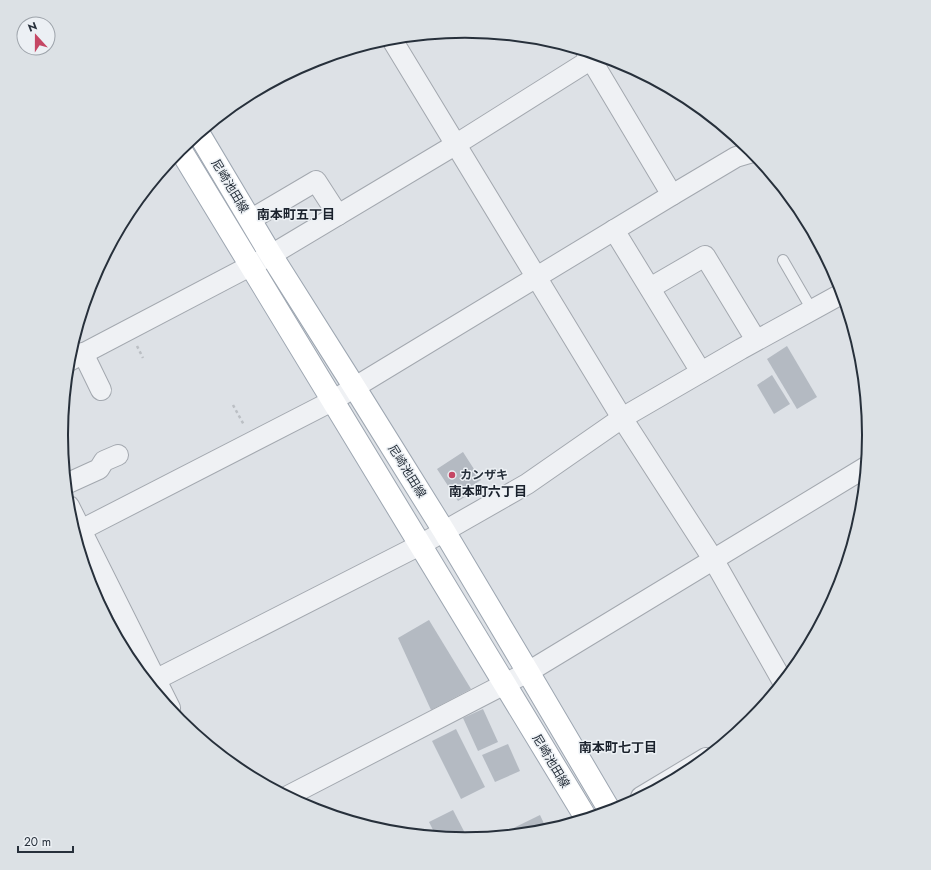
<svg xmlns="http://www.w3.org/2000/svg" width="931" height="870" font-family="Jost,'Noto Sans JP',sans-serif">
<rect width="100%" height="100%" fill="#dde1e6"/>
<g fill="#b4bac2">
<polygon points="805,218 812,229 807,233 800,221"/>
<polygon points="814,233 820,245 815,248 808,237"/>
<polygon points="821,248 838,278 834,281 815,251"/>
<polygon points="787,346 817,397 797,409 767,359"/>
<polygon points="772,375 790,404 774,414 757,385"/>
<polygon points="463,452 481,480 465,490 468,495 458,501 437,469"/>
<polygon points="429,620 471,689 431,710 398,638"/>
<polygon points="483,709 498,742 478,751 463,718"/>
<polygon points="456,729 485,787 461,799 432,741"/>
<polygon points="508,744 520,771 495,782 482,755"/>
<polygon points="453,810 468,839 436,836 429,822"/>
<polygon points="540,815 547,830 498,836 497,836"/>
</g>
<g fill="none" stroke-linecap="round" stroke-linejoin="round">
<defs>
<g id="lane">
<polyline points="783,260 812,310"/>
<polyline points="90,584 104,577"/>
</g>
<g id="street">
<polyline points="391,38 622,418 713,559 783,682"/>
<polyline points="586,51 672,195"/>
<polyline points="250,220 316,181 338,215"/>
<polyline points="614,230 701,372"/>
<polyline points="650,288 705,256 756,340"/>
<polyline points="83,353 101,390"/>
<polyline points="69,361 271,255 455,145 598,55"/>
<polyline points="66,484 99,469 104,461 118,455"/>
<polyline points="69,506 170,708"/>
<polyline points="75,533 332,401 672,195 736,157 753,152"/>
<polyline points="149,683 420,545 527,484 622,418 741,349 843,293"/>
<polyline points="288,796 528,672 866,467"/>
<polyline points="641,797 706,758"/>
</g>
<g id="primary">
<polyline points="199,134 271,255 355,388 444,531 528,672 610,811"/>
<polyline points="180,149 586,818"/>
</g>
</defs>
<use href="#lane" stroke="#a3a8af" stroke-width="12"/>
<use href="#street" stroke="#a3a8af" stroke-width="22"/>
<use href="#primary" stroke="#9da6b1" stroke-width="24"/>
<g stroke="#bbbfc4" stroke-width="2.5" stroke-dasharray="3 3" stroke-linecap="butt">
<polyline points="137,346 143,358"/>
<polyline points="233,405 244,425"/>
</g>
<use href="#lane" stroke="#eff1f4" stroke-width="10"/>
<use href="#street" stroke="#eff1f4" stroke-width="20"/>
<use href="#primary" stroke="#fff" stroke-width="22"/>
</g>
<circle fill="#c54764" stroke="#ecf0f4" stroke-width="1.5" cx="452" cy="475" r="4"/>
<g text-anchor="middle" stroke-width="3" stroke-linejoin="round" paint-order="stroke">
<g font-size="12" fill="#27303b" stroke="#ecf0f4">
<text transform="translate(230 186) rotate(59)" y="4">尼崎池田線</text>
<text transform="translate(407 471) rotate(58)" y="4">尼崎池田線</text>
<text transform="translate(551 761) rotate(59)" y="4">尼崎池田線</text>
</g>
<g font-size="12" font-weight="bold" fill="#27303b" stroke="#ecf0f4" text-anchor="start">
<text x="460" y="479">カンザキ</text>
</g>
<g font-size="13" font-weight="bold" fill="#1a212c" stroke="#ecf0f4">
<text x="296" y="219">南本町五丁目</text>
<text x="488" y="496">南本町六丁目</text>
<text x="618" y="752">南本町七丁目</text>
</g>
</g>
<path d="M0 0H931V870H0ZM68 435a397 397 0 1 1 794 0a397 397 0 1 1-794 0Z" fill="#dce1e5" fill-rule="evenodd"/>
<path fill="none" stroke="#27303b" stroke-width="2" d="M68 435a397 397 0 1 1 794 0a397 397 0 1 1-794 0Z"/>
<g transform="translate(36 36) rotate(339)"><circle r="19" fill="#ecf0f4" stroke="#9da3aa"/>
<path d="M0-3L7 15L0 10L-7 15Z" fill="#c54764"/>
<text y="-6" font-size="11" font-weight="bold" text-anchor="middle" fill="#27303b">N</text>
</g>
<path d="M18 846v6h55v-6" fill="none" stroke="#27303b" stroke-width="2"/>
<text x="24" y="846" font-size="12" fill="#27303b" stroke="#ecf0f4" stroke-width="3" paint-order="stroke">20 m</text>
</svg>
